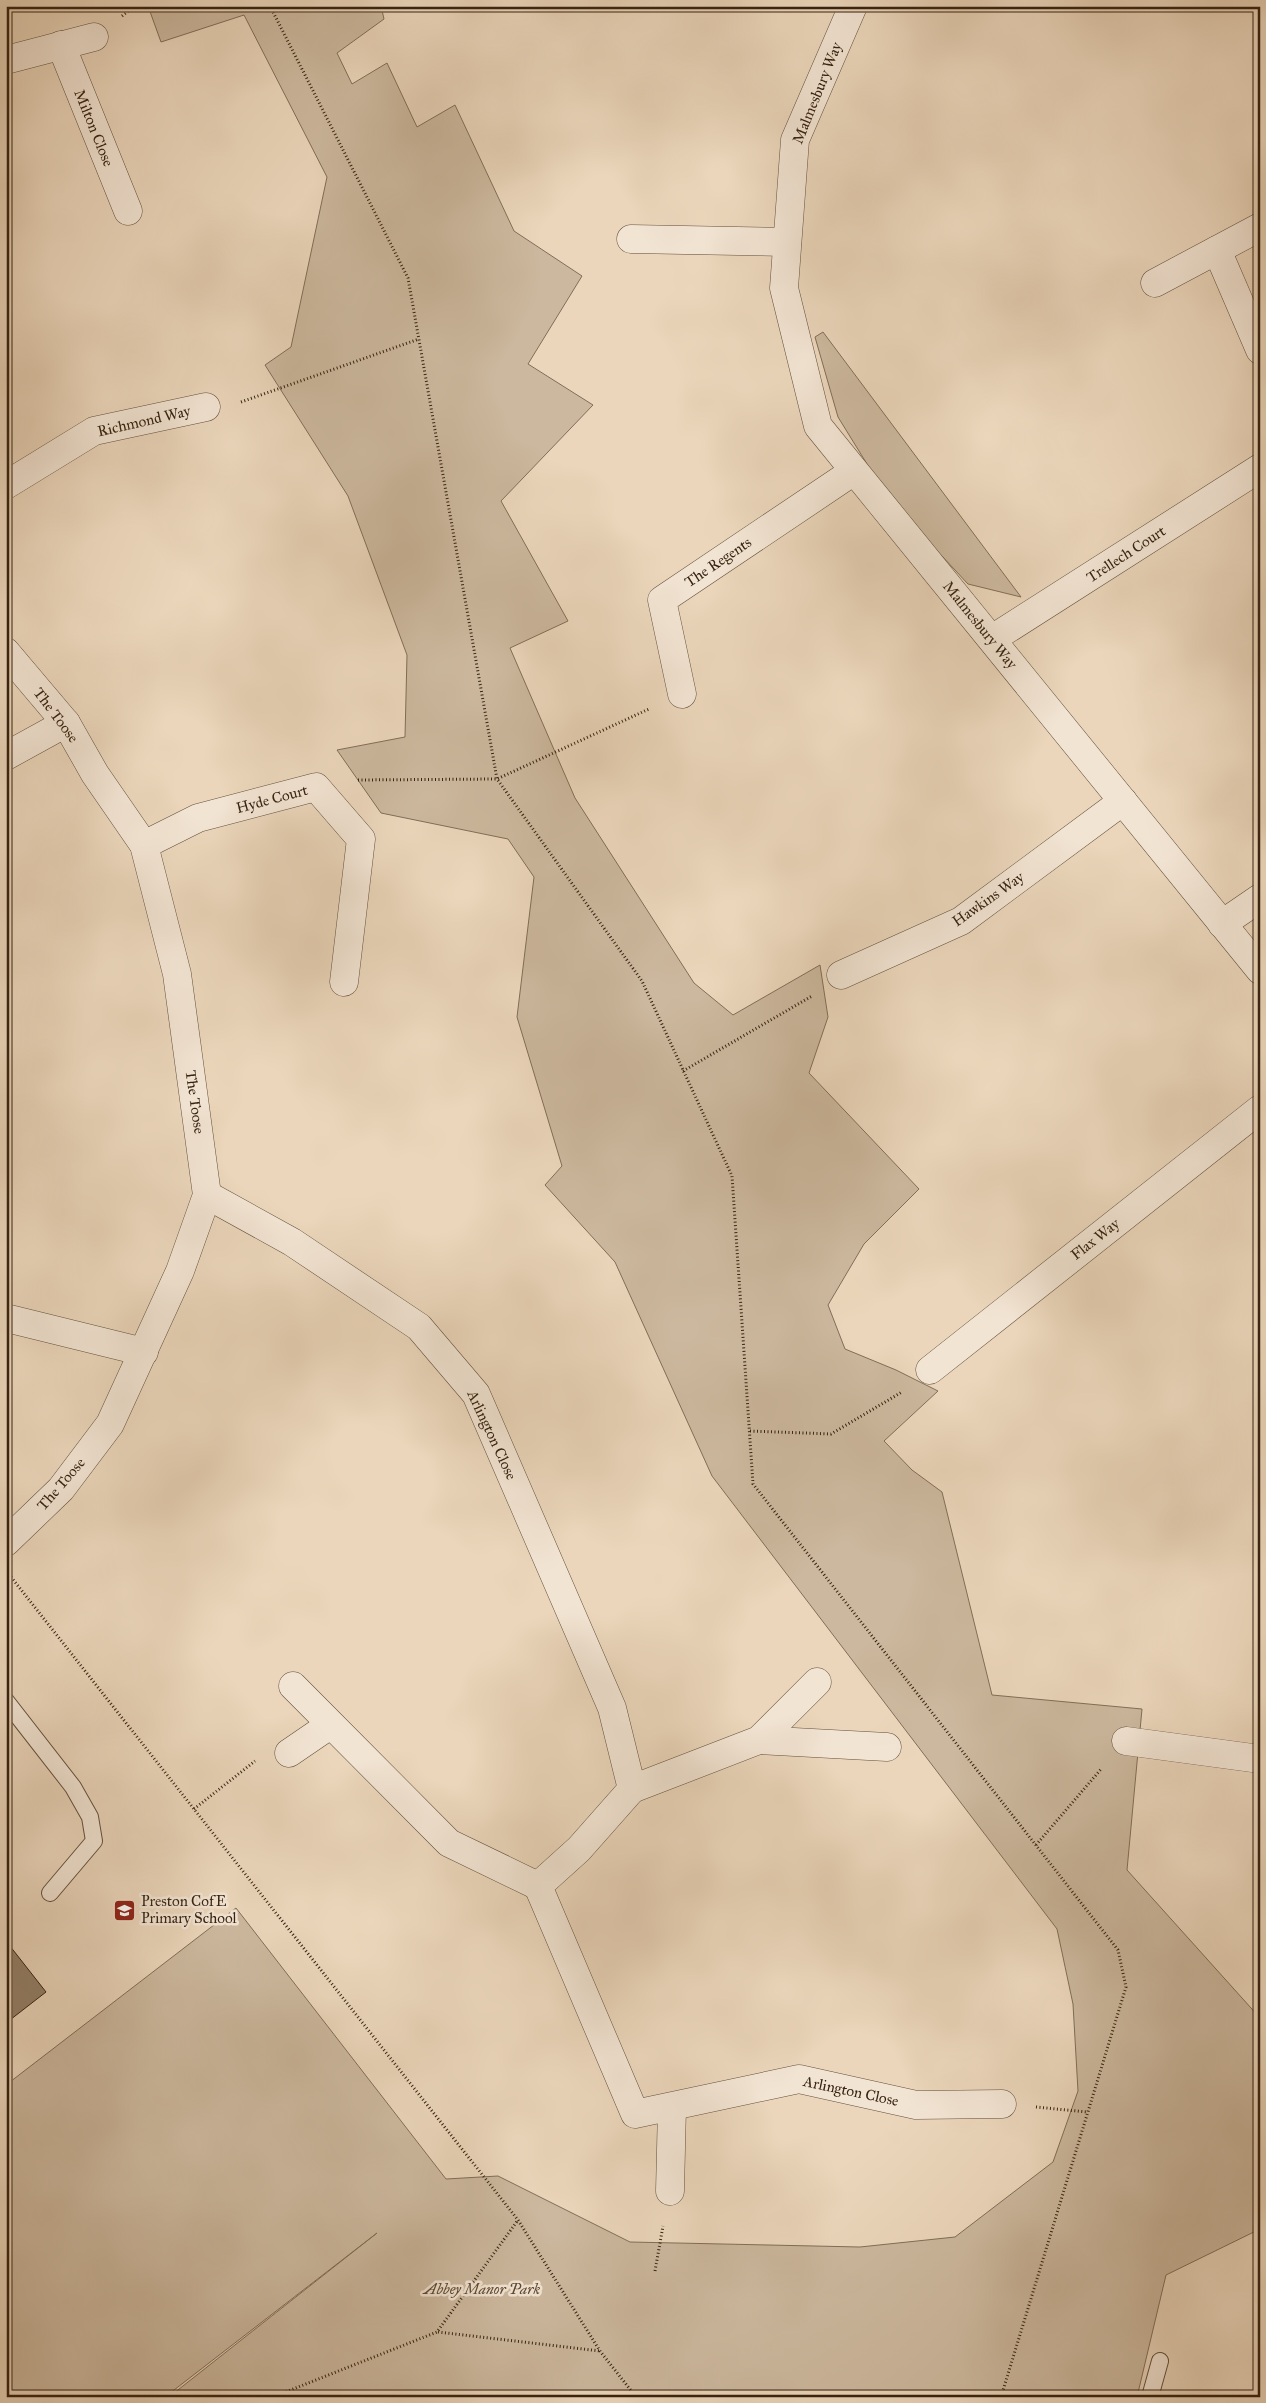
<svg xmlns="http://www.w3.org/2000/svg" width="1266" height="2403" font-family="'IM FELL Great Primer',serif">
<rect width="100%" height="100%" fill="#ebd6bb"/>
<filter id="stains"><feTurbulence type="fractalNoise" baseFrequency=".004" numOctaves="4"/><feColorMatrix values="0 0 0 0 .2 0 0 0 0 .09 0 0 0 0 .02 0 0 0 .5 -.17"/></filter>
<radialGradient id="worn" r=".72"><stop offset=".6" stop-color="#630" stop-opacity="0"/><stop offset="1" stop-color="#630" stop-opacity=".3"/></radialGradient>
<g fill="#ccb89e" stroke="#816e58">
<polygon points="148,6 381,6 384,19 337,53 352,84 387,63 417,127 455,105 514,231 582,276 528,364 593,405 501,501 568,621 510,648 575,798 694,983 733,1015 820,965 828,1017 809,1073 919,1189 864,1244 828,1305 845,1349 896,1370 938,1391 884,1441 912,1470 942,1492 992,1695 1142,1709 1127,1870 1260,2018 1260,2229 1166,2275 1137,2397 169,2397 377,2233 165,2397 6,2397 6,2085 236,1908 446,2179 498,2176 630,2242 860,2247 955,2237 1053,2162 1078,2091 1073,2004 1057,1929 712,1476 615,1262 545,1185 562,1166 517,1017 534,877 508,839 381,813 337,750 405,737 407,655 348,496 265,365 291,347 327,177 244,15 161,42"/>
<polygon points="823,332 1021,597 968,584 888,498 838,417 815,337"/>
</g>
<polygon fill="#948069" stroke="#362311" points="6,1941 46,1992 6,2023"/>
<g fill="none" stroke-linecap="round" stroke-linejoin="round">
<defs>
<g id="lane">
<polyline points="6,1701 73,1787 90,1817 94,1841 50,1893"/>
<polyline points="1150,2397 1160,2361"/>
</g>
<g id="street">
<polyline points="853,6 795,140 784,288 818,426 1260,970"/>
<polyline points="61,45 128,211"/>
<polyline points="6,60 94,37"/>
<polyline points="631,239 787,242"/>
<polyline points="1217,250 1260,350"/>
<polyline points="1155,283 1260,227"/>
<polyline points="6,485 94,431 206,407"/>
<polyline points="992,639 1260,468"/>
<polyline points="6,652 66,723 95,774 144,845 177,974 207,1195 180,1271 110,1424 61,1489 6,1542"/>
<polyline points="682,694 662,600 854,471"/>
<polyline points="6,756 66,723"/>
<polyline points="144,845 198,818 316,787 361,839 344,982"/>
<polyline points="1222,924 1260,898"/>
<polyline points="841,975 961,921 1123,801"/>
<polyline points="207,1195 292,1242 419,1327 476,1394 612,1708 632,1789 579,1849 538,1886 635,2114 799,2079 916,2105 1002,2104"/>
<polyline points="6,1318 144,1352"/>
<polyline points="930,1370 1260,1109"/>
<polyline points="293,1686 449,1843 538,1886"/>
<polyline points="759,1740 887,1747"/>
<polyline points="1126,1741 1260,1759"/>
<polyline points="289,1753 330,1725"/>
<polyline points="632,1789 759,1740 817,1682"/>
<polyline points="670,2191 672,2107"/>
</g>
</defs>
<use href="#lane" stroke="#63503c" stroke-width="18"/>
<use href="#street" stroke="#63503c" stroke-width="29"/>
<g stroke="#362311" stroke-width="3" stroke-dasharray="1 2.5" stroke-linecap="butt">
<polyline points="270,6 408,278 497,779 642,981 732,1176 753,1484 1118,1950 1126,1987 1001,2397"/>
<polyline points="122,16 134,6"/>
<polyline points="241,402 419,339"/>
<polyline points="358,780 497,779 649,709"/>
<polyline points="683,1071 812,996"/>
<polyline points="750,1431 831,1434 902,1392"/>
<polyline points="11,1577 518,2220 600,2351 636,2397"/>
<polyline points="194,1809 255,1761"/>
<polyline points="1036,1845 1102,1768"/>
<polyline points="1036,2107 1087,2112"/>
<polyline points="655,2271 663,2226"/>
<polyline points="438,2332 600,2351"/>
<polyline points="273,2397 437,2332 518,2220"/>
</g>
<use href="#lane" stroke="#f2e4d3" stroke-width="16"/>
<use href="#street" stroke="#f2e4d3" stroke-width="28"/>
</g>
<defs>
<symbol id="school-square" viewBox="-11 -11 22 22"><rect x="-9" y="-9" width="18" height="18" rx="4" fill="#8f2418" stroke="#f2e4d3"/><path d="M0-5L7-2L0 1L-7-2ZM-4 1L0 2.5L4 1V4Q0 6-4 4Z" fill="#fff"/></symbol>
</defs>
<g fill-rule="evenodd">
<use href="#school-square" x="112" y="1898" width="25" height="25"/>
</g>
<g text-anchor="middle" stroke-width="5" stroke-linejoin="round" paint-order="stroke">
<g font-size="15" fill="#362311" stroke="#f2e4d3">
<text transform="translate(817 93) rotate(-68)" y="5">Malmesbury Way</text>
<text transform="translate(94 128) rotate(68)" y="5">Milton Close</text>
<text transform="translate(144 421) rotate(-13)" y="5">Richmond Way</text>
<text transform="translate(1126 554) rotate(-33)" y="5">Trellech Court</text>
<text transform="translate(718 562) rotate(-34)" y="5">The Regents</text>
<text transform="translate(980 625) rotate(51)" y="5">Malmesbury Way</text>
<text transform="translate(56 715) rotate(53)" y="5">The Toose</text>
<text transform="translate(272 799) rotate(-15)" y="5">Hyde Court</text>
<text transform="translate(988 899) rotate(-35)" y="5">Hawkins Way</text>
<text transform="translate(195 1102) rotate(82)" y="5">The Toose</text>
<text transform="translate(1095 1239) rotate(-38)" y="5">Flax Way</text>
<text transform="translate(492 1435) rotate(65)" y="5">Arlington Close</text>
<text transform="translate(61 1484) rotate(-49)" y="5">The Toose</text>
<text transform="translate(851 2091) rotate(12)" y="5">Arlington Close</text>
</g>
<g font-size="15" fill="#362311" stroke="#f2e4d3" text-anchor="start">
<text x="141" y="1906">Preston CofE<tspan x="141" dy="17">Primary School</tspan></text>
</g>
<g font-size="15" font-style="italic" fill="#5c4834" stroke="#f2e4d3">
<text x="482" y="2294">Abbey Manor Park</text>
</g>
</g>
<rect width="1266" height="2403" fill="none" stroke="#ebd6bb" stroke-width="25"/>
<rect x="8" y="8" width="1251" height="2388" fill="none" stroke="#362311" stroke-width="2.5"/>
<rect x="12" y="12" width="1241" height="2378" fill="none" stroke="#362311"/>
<rect width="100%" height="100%" filter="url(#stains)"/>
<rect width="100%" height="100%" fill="url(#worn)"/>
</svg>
